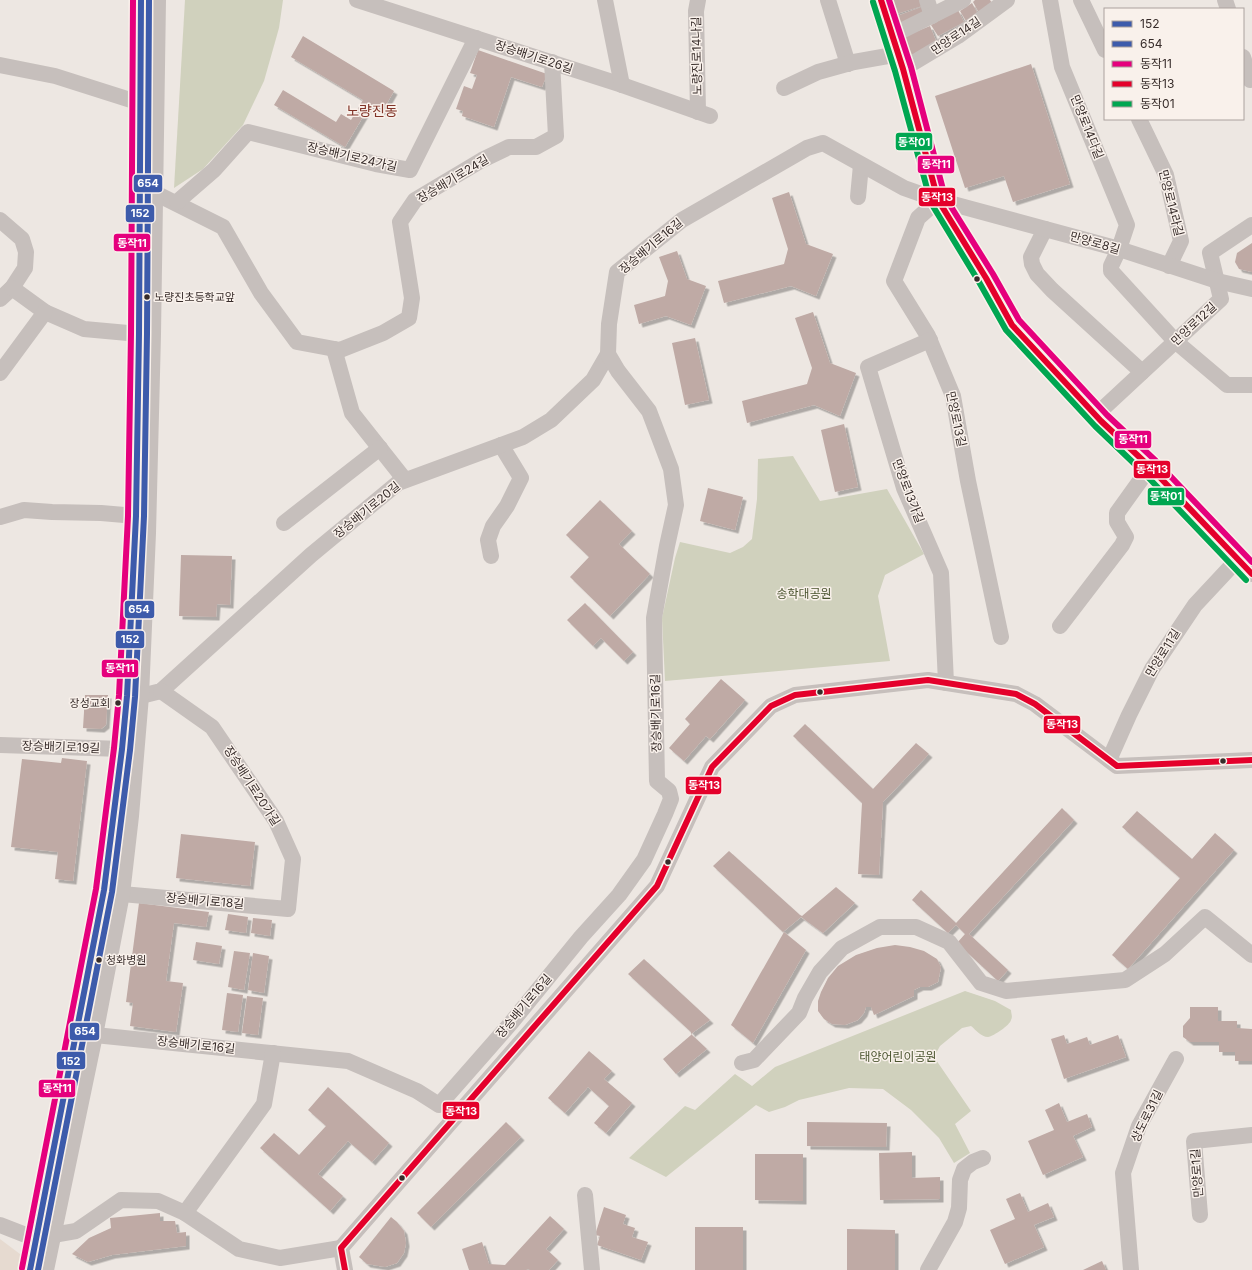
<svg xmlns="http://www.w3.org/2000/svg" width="1252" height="1270" font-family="Inter,'Noto Sans KR',sans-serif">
<defs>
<filter id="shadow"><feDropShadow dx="3.5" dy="3.5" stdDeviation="0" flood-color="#0004"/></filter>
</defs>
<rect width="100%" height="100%" fill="#ede7e2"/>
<g fill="#d0d1bd">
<polygon points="185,0 283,0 279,28 264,81 243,125 203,169 174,188"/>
<polygon points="793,456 820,501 887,489 924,554 885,575 878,596 890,661 665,681 662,618 675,558 680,542 730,553 743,547 752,539 757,499 758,459"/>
<path d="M965,991L995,1001L1011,1010C1011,1014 1013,1016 1011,1020C1010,1025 994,1036 988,1037C981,1037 976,1030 971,1026L962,1028L940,1046L934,1057L971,1111L955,1124L970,1153L954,1163L939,1138L911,1110L883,1089L849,1088L799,1100L785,1107L769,1112L756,1105L666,1177L629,1158L685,1106L695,1110L735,1074L752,1086L775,1067Z"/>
</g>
<polygon fill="#e6dad0" points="0,1239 20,1254 23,1260 23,1270 0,1270"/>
<g fill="#bfaaa5" filter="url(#shadow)">
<polygon points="889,0 920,0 922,6 893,15"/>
<polygon points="975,0 990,0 993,5 979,13 973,2"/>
<polygon points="972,3 978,14 966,21 960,11"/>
<polygon points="924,6 928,17 896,29 892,18"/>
<polygon points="958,10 964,22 938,36 931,25"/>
<polygon points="930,26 936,41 907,58 900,38"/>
<polygon points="303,36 394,91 382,112 370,105 345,147 274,105 283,90 336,122 341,114 351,120 363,100 291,57"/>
<polygon points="478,50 547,74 542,87 511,77 494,127 462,116 463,111 456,109 464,86 472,89 477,75 470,73"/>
<polygon points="1031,64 1070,184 1013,202 1004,176 965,188 935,96"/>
<polygon points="789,192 806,244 833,254 816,296 791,286 724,303 718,281 784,264 788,249 772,198"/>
<polygon points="1252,243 1252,272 1239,269 1235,262 1237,253"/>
<polygon points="677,251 687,279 706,286 691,325 666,316 639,324 634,305 665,296 668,281 659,257"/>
<polygon points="813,312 830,363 856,373 840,416 814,405 747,423 742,401 807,384 812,368 795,318"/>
<polygon points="695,338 709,400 685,405 672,343"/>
<polygon points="844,424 858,487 835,492 821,430"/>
<polygon points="708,488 743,497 735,530 700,521"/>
<polygon points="600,500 632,531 619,544 650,574 610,616 570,577 589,557 566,535"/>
<polygon points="181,555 232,556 230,605 217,604 216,617 179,616"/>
<polygon points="585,603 633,652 624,661 601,638 593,646 567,620"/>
<polygon points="721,679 745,700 710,739 706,736 684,761 669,748 690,724 685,719"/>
<polygon points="85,695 108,695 106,725 101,729 83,728"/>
<polygon points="805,724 873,789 916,743 929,754 883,802 879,875 858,874 862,803 793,736"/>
<polygon points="62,758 87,761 73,881 55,879 58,852 11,847 22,759 61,763"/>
<polygon points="1062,808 1074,820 969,934 1008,970 998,981 957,943 965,934 956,925 948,933 912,900 921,890 956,923"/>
<polygon points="1137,811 1192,859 1215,833 1234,850 1128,969 1112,955 1180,878 1122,827"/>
<polygon points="181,834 255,842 250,886 176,878"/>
<polygon points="729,851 800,915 802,916 836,887 855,903 823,933 801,917 783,932 713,866"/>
<polygon points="139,903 209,912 206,927 174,923 166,981 183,983 176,1032 130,1026 133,1003 126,1002"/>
<polygon points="228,914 248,917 246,933 225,930"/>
<polygon points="253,918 272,920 270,936 251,933"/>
<polygon points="784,932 806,950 753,1043 731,1025"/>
<polygon points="196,942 222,946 219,964 193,960"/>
<polygon points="895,945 910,947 924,951 937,959 941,967 938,982 928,987 920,987 914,990 914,996 874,1015 871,1007 866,1007 864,1013 858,1020 845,1025 832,1024 824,1019 818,1011 818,1001 821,992 828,978 838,966 856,955 877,948"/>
<polygon points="234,951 250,953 244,990 228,987"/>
<polygon points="253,953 269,956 264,993 248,990"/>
<polygon points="644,959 710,1020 691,1034 707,1049 676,1074 663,1059 691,1035 691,1032 628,974"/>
<polygon points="227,993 243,995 238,1032 222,1030"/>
<polygon points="247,996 263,998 258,1035 242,1033"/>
<polygon points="1190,1007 1218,1007 1218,1021 1237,1021 1237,1028 1252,1029 1252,1061 1235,1061 1235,1052 1219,1052 1219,1042 1190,1042 1183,1037 1183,1026 1190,1018"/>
<polygon points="1064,1035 1067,1044 1087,1037 1090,1045 1118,1035 1126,1057 1064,1079 1051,1039"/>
<polygon points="589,1051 612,1071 604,1079 632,1103 606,1133 594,1123 609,1106 588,1087 565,1113 548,1098"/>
<polygon points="328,1087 389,1143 372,1162 348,1141 318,1174 343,1196 330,1211 260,1148 274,1133 299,1155 326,1126 308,1110"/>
<polygon points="1059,1103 1067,1122 1087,1114 1092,1127 1073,1136 1083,1157 1043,1175 1028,1141 1054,1130 1045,1110"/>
<polygon points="506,1122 521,1137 431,1227 417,1213"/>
<polygon points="807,1122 887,1123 886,1147 807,1146"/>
<polygon points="912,1152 912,1178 940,1177 940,1199 880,1200 879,1153"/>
<polygon points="755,1154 803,1154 803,1201 755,1200"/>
<polygon points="1020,1193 1028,1212 1048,1203 1054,1217 1034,1225 1044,1247 1005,1264 990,1230 1015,1219 1006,1199"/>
<polygon points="604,1207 626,1215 623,1224 635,1228 632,1237 648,1242 641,1260 597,1245 600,1236 595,1235"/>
<polygon points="160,1213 160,1221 175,1221 177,1233 186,1232 186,1246 112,1255 88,1262 72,1254 89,1238 111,1228 110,1218"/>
<polygon points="550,1216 564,1229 546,1249 558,1260 549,1270 530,1270 528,1269 526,1270 469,1270 462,1249 482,1242 489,1264 505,1265"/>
<polygon points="391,1217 397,1222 404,1231 406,1243 404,1253 397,1263 385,1267 367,1264 359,1257"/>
<rect x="695" y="1227" width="48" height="43"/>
<polygon points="847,1229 895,1230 895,1270 847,1270"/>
<polygon points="1102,1261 1106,1270 1083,1270"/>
</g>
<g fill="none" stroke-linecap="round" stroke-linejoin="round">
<g stroke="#c6bfbc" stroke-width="16">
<polyline points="357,0 622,85 710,116"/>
<polyline points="605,0 622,85"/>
<polyline points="828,0 848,64"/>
<polyline points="881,0 903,69 938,200 986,278 1012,325 1101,421 1150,467 1252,574"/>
<polyline points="927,0 932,16"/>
<polyline points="1050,0 1062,67 1127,225 1119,249 1111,266 1111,271 1175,341 1227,385 1252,385"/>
<polyline points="1081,0 1105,50"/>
<polyline points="1225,0 1228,9"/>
<polyline points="893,35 963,0"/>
<polyline points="1243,57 1250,80 1252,79"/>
<polyline points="0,65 55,76 140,103"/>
<polyline points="903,69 958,36 1007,0"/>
<polyline points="784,88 818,72 854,62 899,54"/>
<polyline points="698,112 696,11 698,0"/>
<polyline points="1139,119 1166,175 1181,241 1169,266"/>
<polyline points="155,193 223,227 261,293 297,342 340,350 383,333 409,318 412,298 400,222 415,200 482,160 509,147 536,147 556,136 552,62"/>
<polyline points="858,197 861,165"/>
<polyline points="938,200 918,218 894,281 928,336 953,396 968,481 1001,637"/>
<polyline points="177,202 214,170 248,132 376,164 410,170 476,38"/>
<polyline points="0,220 22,239 26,252 25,268 12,288 0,299"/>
<polyline points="1045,229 1031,257 1032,264 1037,274 1052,290 1142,372"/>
<polyline points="12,288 45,312 84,329 139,334"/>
<polyline points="930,340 868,367 904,488 941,573 946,683"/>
<polyline points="334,349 352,413 405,480"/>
<polyline points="0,373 45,312"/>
<polyline points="1096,415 1221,299 1210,253 1252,225"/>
<polyline points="0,517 24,510 52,512 101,513 136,516"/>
<polyline points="284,523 380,448"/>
<polyline points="491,556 488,540 493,526 507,506 521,478 501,445"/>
<polyline points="1060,626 1122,545 1126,537 1117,522 1117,513 1150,467"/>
<polyline points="141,696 161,691 311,555 398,483 523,437 551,420 593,380 608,354"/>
<polyline points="0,745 122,749"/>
<polyline points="1109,760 1129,715 1152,669 1195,605 1237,560"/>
<polyline points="122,894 288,909 293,859 276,821 212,727 161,691"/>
<polyline points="95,1035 348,1061 417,1091 439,1105 511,1023 581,937 619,895 644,860 665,814 671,799 669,791 657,781 654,618 667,546 676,505 671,469 649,411 618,371 608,354 609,324 617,272 682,220 807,148 823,143 904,188 938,200 1119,249 1217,281 1252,289"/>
<polyline points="742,1063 754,1060 799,1013 805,998 820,972 842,948 880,927 916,927 949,942 981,983 1006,991 1125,980 1165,954 1205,917 1252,955"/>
<polyline points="585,1195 592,1270"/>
<polyline points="185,1213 264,1104 273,1053"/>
<polyline points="1200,1215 1194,1141 1252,1135"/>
<polyline points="0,1225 36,1239"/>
<polyline points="53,1235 76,1231 121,1200 158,1201 185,1213 239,1249 280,1258 341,1248"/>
<polyline points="30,1270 104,890 122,749 127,696 136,516 139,334 141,0"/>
<polyline points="46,1270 95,1035 122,894 131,816 141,696 148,533 153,334 158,0"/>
<polyline points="345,1270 341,1248 657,886 712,767 771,706 795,695 928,680 1016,694 1035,704 1117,766 1252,760"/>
<polyline points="928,1270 955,1222 959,1208 960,1180 964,1169 973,1162 983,1158"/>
<polyline points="1131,1270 1123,1173 1139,1126 1176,1059"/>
</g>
<defs>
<polyline id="bus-1" points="30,1270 104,890 122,749 127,696 136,516 139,334 141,0"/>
<polyline id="bus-2" points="38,1270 112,892 130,750 135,697 144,516 147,334 149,0"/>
<g id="bus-3">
<polyline points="889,0 911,67 945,197 993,274 1019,320 1107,415 1156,461 1252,562"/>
<polyline points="22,1268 96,889 114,748 119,695 128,516 131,334 133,0"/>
</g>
<g id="bus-4">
<polyline points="881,0 903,69 938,200 986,278 1012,325 1101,421 1150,467 1252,574"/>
<polyline points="345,1270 341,1248 657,886 712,767 771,706 795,695 928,680 1016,694 1035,704 1117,766 1252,760"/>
</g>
<polyline id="bus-5" points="873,2 895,71 931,203 979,282 1006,330 1095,426 1144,473 1246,580"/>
</defs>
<use href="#bus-1" stroke="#f9f1eb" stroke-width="9"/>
<use href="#bus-2" stroke="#f9f1eb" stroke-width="9"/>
<use href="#bus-3" stroke="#f9f1eb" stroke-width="9"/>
<use href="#bus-4" stroke="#f9f1eb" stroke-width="9"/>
<use href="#bus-5" stroke="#f9f1eb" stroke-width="9"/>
<use href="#bus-1" stroke="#3d5bab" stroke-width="6"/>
<use href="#bus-2" stroke="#3d5bab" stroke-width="6"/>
<use href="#bus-3" stroke="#e5007d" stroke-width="6"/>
<use href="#bus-4" stroke="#e4002b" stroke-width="6"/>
<use href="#bus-5" stroke="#00a651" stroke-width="6"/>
</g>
<g fill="#372c2a" stroke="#f9f1eb" stroke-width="1.5">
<circle cx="977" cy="279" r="3.5"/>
<circle cx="147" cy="297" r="3.5"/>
<circle cx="820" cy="692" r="3.5"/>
<circle cx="118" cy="703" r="3.5"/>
<circle cx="1223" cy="761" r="3.5"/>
<circle cx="668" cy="862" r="3.5"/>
<circle cx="99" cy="960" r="3.5"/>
<circle cx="402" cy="1178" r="3.5"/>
</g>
<g text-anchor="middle" stroke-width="3" stroke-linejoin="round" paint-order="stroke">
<g font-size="11" fill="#372c2a" stroke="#f9f1eb" text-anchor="start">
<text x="154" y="301">노량진초등학교앞</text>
<text x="110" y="707" text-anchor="end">장성교회</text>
<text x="106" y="964">청화병원</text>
</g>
<g font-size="12" fill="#372c2a" stroke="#f9f1eb">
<text transform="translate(956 36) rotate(-34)" y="4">만양로14길</text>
<text transform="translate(697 56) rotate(-91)" y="4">노량진로14나길</text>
<text transform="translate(534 57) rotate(18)" y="4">장승배기로26길</text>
<text transform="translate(1087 127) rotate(68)" y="4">만양로14다길</text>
<text transform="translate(352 157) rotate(13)" y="4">장승배기로24가길</text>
<text transform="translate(453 179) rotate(-31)" y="4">장승배기로24길</text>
<text transform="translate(1171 203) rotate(76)" y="4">만양로14라길</text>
<text transform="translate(1095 243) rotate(16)" y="4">만양로8길</text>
<text transform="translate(651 246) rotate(-40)" y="4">장승배기로16길</text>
<text transform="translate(1194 324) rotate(-43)" y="4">만양로12길</text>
<text transform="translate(956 419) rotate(78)" y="4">만양로13길</text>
<text transform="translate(908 491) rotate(69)" y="4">만양로13가길</text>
<text transform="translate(367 510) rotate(-39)" y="4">장승배기로20길</text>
<text transform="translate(1163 653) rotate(-58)" y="4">만양로11길</text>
<text transform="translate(656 713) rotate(-91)" y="4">장승배기로16길</text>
<text transform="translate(61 747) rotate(2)" y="4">장승배기로19길</text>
<text transform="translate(252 786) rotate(57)" y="4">장승배기로20가길</text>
<text transform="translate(205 901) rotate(5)" y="4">장승배기로18길</text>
<text transform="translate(524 1006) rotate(-50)" y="4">장승배기로16길</text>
<text transform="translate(196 1045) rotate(6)" y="4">장승배기로16길</text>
<text transform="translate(1147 1116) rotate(-64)" y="4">상도로31길</text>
<text transform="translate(1197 1173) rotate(-94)" y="4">만양로1길</text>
</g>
<g font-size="12" fill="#4a542f" stroke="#f9f1eb">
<text x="804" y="598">송학대공원</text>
<text x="898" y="1061">태양어린이공원</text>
</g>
<g font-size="14" fill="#813428" stroke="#f9f1eb">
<text x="372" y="116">노량진동</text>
</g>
</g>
<g stroke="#f9f1eb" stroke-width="1.5">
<rect x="895" y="132" width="38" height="19" rx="4" fill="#00a651"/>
<rect x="917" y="155" width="38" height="19" rx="4" fill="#e5007d"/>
<rect x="133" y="174" width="30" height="19" rx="4" fill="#3d5bab"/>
<rect x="918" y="187" width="38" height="20" rx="4" fill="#e4002b"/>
<rect x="125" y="204" width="30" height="19" rx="4" fill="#3d5bab"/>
<rect x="113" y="233" width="38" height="19" rx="4" fill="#e5007d"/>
<rect x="1114" y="430" width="38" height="19" rx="4" fill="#e5007d"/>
<rect x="1133" y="460" width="38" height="19" rx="4" fill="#e4002b"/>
<rect x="1147" y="487" width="38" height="19" rx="4" fill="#00a651"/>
<rect x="124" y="600" width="31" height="19" rx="4" fill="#3d5bab"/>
<rect x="115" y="630" width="30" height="19" rx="4" fill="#3d5bab"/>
<rect x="101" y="659" width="38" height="19" rx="4" fill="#e5007d"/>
<rect x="1043" y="715" width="38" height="19" rx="4" fill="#e4002b"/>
<rect x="685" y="776" width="37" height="19" rx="4" fill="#e4002b"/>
<rect x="69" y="1022" width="31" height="19" rx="4" fill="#3d5bab"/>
<rect x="56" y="1051" width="30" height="19" rx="4" fill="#3d5bab"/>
<rect x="38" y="1079" width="38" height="19" rx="4" fill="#e5007d"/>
<rect x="442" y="1101" width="38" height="19" rx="4" fill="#e4002b"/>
</g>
<g font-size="11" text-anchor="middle" font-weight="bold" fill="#fff">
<text x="914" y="146">동작01</text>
<text x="936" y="168">동작11</text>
<text x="148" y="187">654</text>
<text x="937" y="201">동작13</text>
<text x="140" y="217">152</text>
<text x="132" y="247">동작11</text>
<text x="1133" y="443">동작11</text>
<text x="1152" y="473">동작13</text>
<text x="1166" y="500">동작01</text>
<text x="139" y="613">654</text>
<text x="130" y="643">152</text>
<text x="120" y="672">동작11</text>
<text x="1062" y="728">동작13</text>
<text x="704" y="789">동작13</text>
<text x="85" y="1035">654</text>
<text x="71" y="1065">152</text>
<text x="57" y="1092">동작11</text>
<text x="461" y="1115">동작13</text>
</g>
<rect x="1104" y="8" width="140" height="112" fill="#f9f1eb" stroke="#aba29e"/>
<rect x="1112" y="21" width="20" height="6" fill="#3d5bab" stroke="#aba29e"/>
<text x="1140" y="28" font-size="12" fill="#372c2a">152</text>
<rect x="1112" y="41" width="20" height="6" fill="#3d5bab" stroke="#aba29e"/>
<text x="1140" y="48" font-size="12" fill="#372c2a">654</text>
<rect x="1112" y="61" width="20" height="6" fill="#e5007d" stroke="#aba29e"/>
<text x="1140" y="68" font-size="12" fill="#372c2a">동작11</text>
<rect x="1112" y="81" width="20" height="6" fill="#e4002b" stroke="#aba29e"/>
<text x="1140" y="88" font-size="12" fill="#372c2a">동작13</text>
<rect x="1112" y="101" width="20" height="6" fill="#00a651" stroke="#aba29e"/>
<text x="1140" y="108" font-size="12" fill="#372c2a">동작01</text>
</svg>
